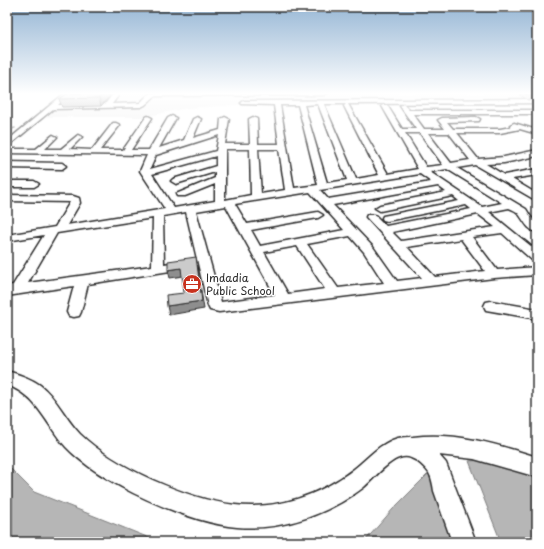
<svg xmlns="http://www.w3.org/2000/svg" width="544" height="549" font-family="'Playpen Sans',sans-serif">
<rect width="100%" height="100%" fill="#fff"/>
<filter id="ink" filterUnits="userSpaceOnUse"><feTurbulence type="fractalNoise" baseFrequency=".025" numOctaves="2"/><feDisplacementMap in="SourceGraphic" scale="8" xChannelSelector="R" yChannelSelector="G"/><feConvolveMatrix kernelMatrix="1 2 1 2 8 2 1 2 1" color-interpolation-filters="sRGB"/></filter>
<g filter="url(#ink)">
<polygon fill="#efefef" points="70,93 537,93 537,100 255,104 187,108 144,117 44,117"/>
<g fill="#b6b6b6" stroke="#7e7e7e">
<polygon points="483,460 537,474 537,542 501,542 469,461"/>
<polygon points="7,465 34,492 152,539 175,542 7,542"/>
<polygon points="429,473 453,542 364,542 393,509"/>
</g>
<g fill="none" stroke-linecap="round" stroke-linejoin="round">
<polyline stroke="#7e7e7e" stroke-width="1.5" points="7,130 15,128"/>
<defs>
<g id="minor">
<polygon points="65,93 71,93 58,105 105,104 114,93 120,93 112,104 140,103 148,95 152,93 327,93 324,95 155,96 145,105 141,107 53,109 7,147 7,141"/>
<path d="M537,99V103L348,104L388,174L418,169L382,106L383,105H387L402,129H416L400,106L403,104L409,110H537V114H413L424,129H445L438,120L442,118L476,117L480,119L479,121L447,122L453,129H500L511,127L510,125L514,123L537,130V134L520,129L500,133H457L478,159L504,157L537,150V156L504,163L486,164L504,175L537,169V175L512,179L537,194V201L475,165L457,168L526,209L531,217L537,223V232C527,230 524,220 518,213C516,211 512,209 509,208L489,212L537,251V262L533,261L502,233L472,237L497,270L537,267V275L494,278L219,312L210,310L208,306L186,212L163,216L164,264L185,261L189,262L191,265L189,268L88,284L81,312L79,316L74,317L69,316L67,312L74,286L7,296V286L13,285L44,235L7,241V235L55,227L70,202L7,201V195L73,196L79,198L80,203L67,225L165,209L140,171L147,155L7,153V149H36L53,135L57,137L45,149H61L78,135L82,137L70,149L92,150L113,123H116L120,125L100,150H123L146,117L148,116L152,118L131,150H149L168,118L172,116L176,118L159,148L184,140L193,119L197,117L201,119L193,138L220,130L221,119L225,117L229,119L225,144H250L249,119L253,117L257,119L258,144H279L274,105L242,104L241,103L244,101ZM318,104L347,180L327,183L304,105ZM324,104H346L344,106L379,175L356,179ZM280,105H298L318,185L294,188ZM405,133H420L443,165L426,167ZM428,133H449L470,160L451,163ZM219,135L216,151L150,169L156,155ZM225,149H250L251,195L225,200ZM258,149H279L285,190L261,194ZM216,156V166L173,179L171,181L176,184L215,172V178L176,194L177,196H185L215,184V201L174,208L152,174ZM447,169L502,203L482,207L430,172ZM420,174L431,182L328,199L320,190ZM438,186L446,192L380,205L375,208L380,211L453,196L459,201L383,216L382,218L383,220L387,221L466,205L471,209L386,226L375,215H367L366,217L422,278L397,281L373,247L333,205ZM310,192L344,230L260,246L251,230L318,218L323,215L318,212L247,224L235,204ZM226,206L275,295L221,302L196,211ZM478,214L495,227L401,241L392,232ZM153,218L152,266L28,283L57,233ZM350,236L364,252L384,283L338,288L307,244ZM461,239L485,271L435,277L407,247ZM297,246L325,289L288,294L264,252Z"/>
<polygon points="7,162 62,163 66,166 62,169 7,168"/>
<polygon points="7,181 34,181 39,184 34,187 7,187"/>
<polygon points="491,301 537,309 537,319 486,310 484,306 486,302"/>
<path d="M7,371C18,374 30,378 40,385C57,398 65,419 80,434C115,468 187,499 235,505C277,510 321,495 354,469C368,458 380,443 398,438C403,437 408,437 413,437C456,432 496,444 537,457V477L474,459L439,455L446,463L476,542H452C446,525 440,508 434,491C433,485 432,478 429,473C425,467 417,460 411,458C395,451 375,478 364,487C329,514 282,531 237,527C188,523 100,483 66,447C46,425 38,396 7,385Z"/>
</g>
</defs>
<use href="#minor" stroke="#2b2b2b" stroke-width="3"/>
<use href="#minor" fill="#fff" fill-rule="evenodd"/>
</g>
<g fill="#afafaf" stroke="#2b2b2b">
<polygon points="68,93 112,93 101,106 62,107 59,99"/>
<polygon points="521,93 537,93 537,99 528,100 520,95"/>
</g>
<g fill="#8e8e8e" stroke="#2b2b2b">
<polygon points="104,93 112,93 101,106 99,98"/>
<polygon points="197,265 204,309 169,315 167,306 202,301"/>
<polygon points="181,268 183,276 170,278 168,270"/>
</g>
<g fill="#cbcbcb" stroke="#2b2b2b">
<polygon points="69,93 104,93 99,98 59,99"/>
<polygon points="523,93 537,93 537,96 530,96"/>
<polygon points="196,257 202,301 167,306 166,295 184,293 181,268 168,270 168,261"/>
</g>
</g>
<linearGradient id="sky" x2="0" y2="1"><stop stop-color="#94b5d4"/><stop offset="0.55" stop-color="#fff"/><stop offset="1" stop-color="#fff" stop-opacity="0"/></linearGradient>
<rect width="544" height="170" fill="url(#sky)"/>
<defs>
<symbol id="office-disc" viewBox="-11 -11 22 22"><circle r="9.5" fill="#c8321e" stroke="#fff"/><path d="M-6-3h4V-5.5h4V-3h4V5H-6ZM-1-4.5V-3h2v-1.5ZM-6 0V1H6V0Z" fill="#fff"/></symbol>
</defs>
<g fill-rule="evenodd">
<use href="#office-disc" x="181" y="273" width="22" height="22"/>
</g>
<g text-anchor="middle" stroke-width="3" stroke-linejoin="round" paint-order="stroke">
<g font-size="11" fill="#2b2b2b" stroke="#fff" text-anchor="start">
<text x="206" y="282">Imdadia<tspan x="206" dy="13">Public School</tspan></text>
</g>
</g>
<rect width="544" height="549" fill="none" stroke="#fff" stroke-width="24"/>
<rect x="12" y="12" width="520" height="525" fill="none" stroke="#2b2b2b" stroke-width="1.5" filter="url(#ink)"/>
</svg>
